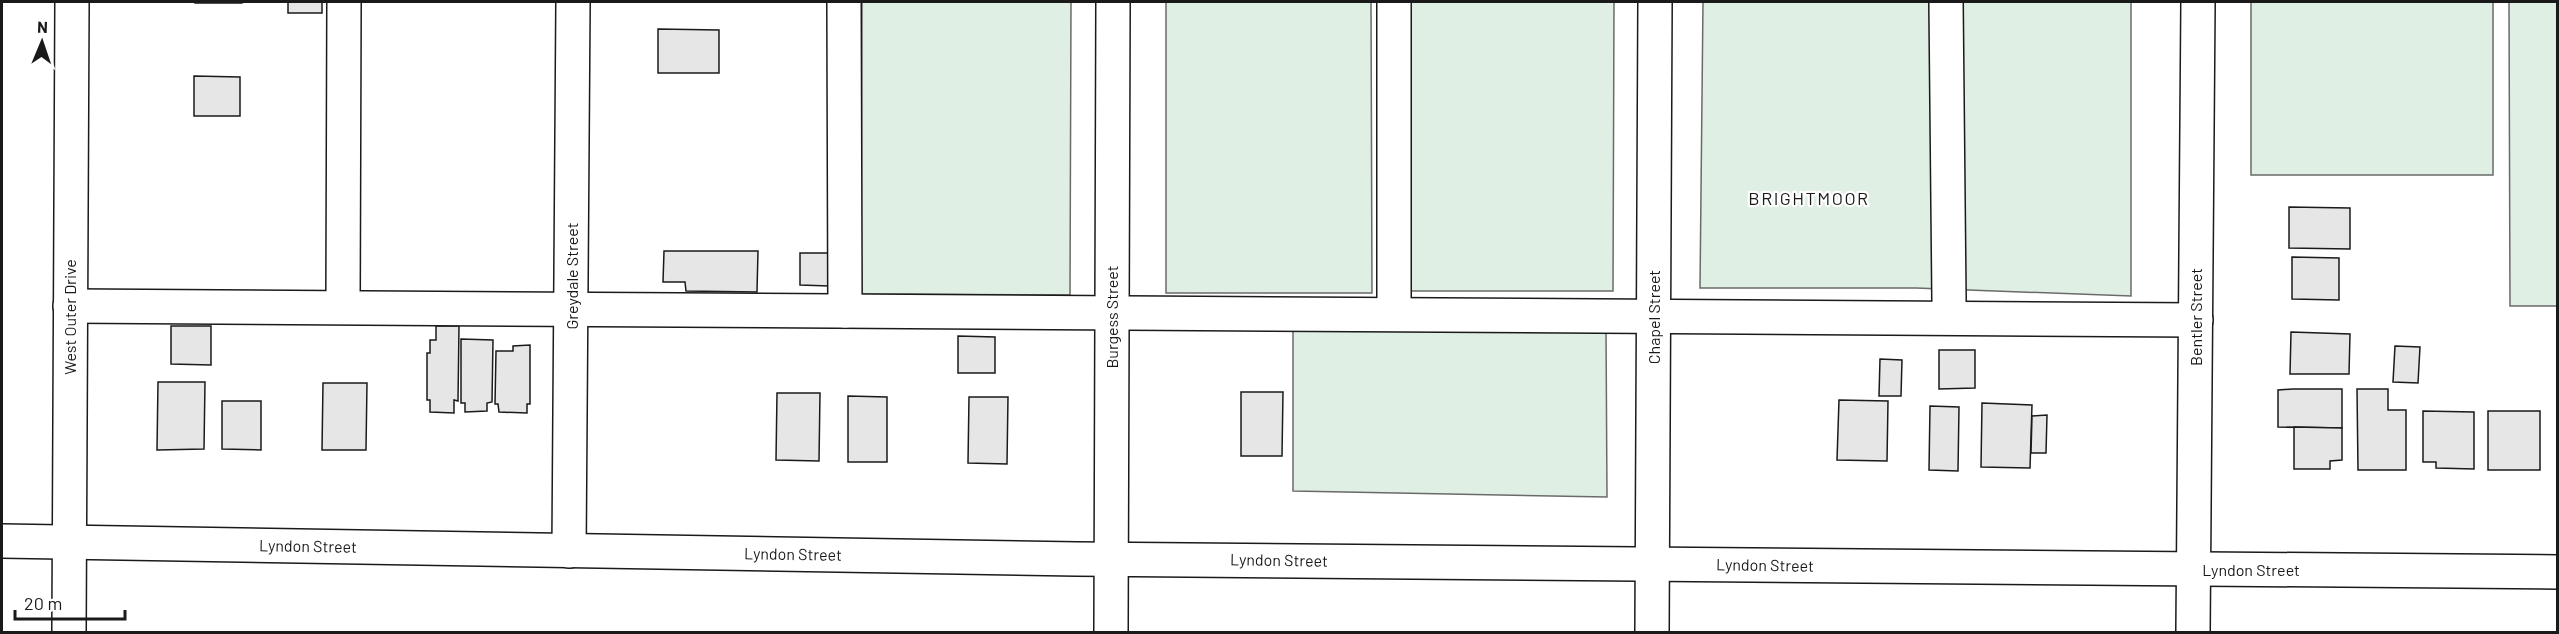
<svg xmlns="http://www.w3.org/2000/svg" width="2559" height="634" font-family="Barlow,sans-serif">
<rect width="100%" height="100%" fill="#fff"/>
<g fill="#e0efe3" stroke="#6a6a6a" stroke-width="1.5">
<polygon points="862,2 1071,2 1070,295 861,294"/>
<polygon points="1166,2 1371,2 1372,293 1166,293"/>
<polygon points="1411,2 1614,2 1613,291 1410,291"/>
<polygon points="1703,2 2131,2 2131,296 1916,288 1700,288"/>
<rect x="2251" y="2" width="242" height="173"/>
<polygon points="2509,2 2557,2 2557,306 2510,306"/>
<polygon points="1293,325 1606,327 1607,497 1293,491"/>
</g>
<g fill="#e6e6e6" stroke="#1a1a1a" stroke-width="1.5">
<rect x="195" y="2" width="47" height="1"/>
<rect x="288" y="2" width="34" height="11"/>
<polygon points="658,29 719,30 719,73 658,73"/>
<polygon points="194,76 240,77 240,116 194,116"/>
<polygon points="2289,207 2350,208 2350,249 2289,248"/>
<polygon points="664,251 758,251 757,292 686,291 685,282 663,282"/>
<polygon points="800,253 829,253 829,286 800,285"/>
<polygon points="2292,257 2339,258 2339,300 2292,299"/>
<polygon points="171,326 211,326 211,365 171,364"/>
<polygon points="436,326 459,326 458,401 454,400 454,413 430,412 430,400 427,400 427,353 430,353 430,340 436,340"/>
<polygon points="2291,332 2350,334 2349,374 2290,374"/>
<polygon points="958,336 995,337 995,373 958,373"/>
<polygon points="461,339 493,340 492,402 487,403 487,411 465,412 465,403 461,403"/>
<polygon points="530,345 530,404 527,404 527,413 499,412 498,404 495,404 496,351 513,351 513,346"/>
<polygon points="2395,346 2420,347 2418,383 2393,382"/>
<polygon points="1939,350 1975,350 1975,388 1939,389"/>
<polygon points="1880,359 1902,360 1901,396 1879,396"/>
<polygon points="158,382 205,382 204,449 157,450"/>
<polygon points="323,383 367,383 366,450 322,450"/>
<polygon points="2293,389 2342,389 2342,428 2278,427 2278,390"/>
<polygon points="2357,389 2388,389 2388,410 2406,410 2406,470 2358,470"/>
<polygon points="1241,392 1283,392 1282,456 1241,456"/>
<polygon points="777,393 820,393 819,461 776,460"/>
<polygon points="848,396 887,397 887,462 848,462"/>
<polygon points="969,397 1008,397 1007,464 968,463"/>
<polygon points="1839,400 1888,401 1887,461 1837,460"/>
<polygon points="222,401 261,401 261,450 222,449"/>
<polygon points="1982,403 2032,405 2030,468 1981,467"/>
<polygon points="1930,406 1959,407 1958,471 1929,470"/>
<polygon points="2423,411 2474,412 2474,469 2436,468 2436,462 2423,462"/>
<rect x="2488" y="411" width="52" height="59"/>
<polygon points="2047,415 2046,453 2031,453 2032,416"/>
<polygon points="2294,427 2342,428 2342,460 2330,461 2330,469 2294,469"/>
</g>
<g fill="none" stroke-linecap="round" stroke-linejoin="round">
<defs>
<g id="minor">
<polyline points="844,2 845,311"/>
<polyline points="1394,2 1394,314"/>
<polyline points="1946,2 1949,301"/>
<polyline points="70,306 2196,320"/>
<polyline points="343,307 344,2"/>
<polyline points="2,541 1077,559 2558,572"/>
<polyline points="569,551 573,2"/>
<polyline points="1111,632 1113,2"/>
<polyline points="1652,632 1655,2"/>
<polyline points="2193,632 2198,2"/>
</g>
<polyline id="major" points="69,632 72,2"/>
</defs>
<use href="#minor" stroke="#1a1a1a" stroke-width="36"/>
<use href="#major" stroke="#1a1a1a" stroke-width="36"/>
<use href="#minor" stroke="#fff" stroke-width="33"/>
<use href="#major" stroke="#fff" stroke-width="33"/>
</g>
<g text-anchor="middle" stroke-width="4.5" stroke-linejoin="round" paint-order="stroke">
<g font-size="16" fill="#1a1a1a" stroke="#fff">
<text transform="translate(572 276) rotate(-90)" y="6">Greydale Street</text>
<text transform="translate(70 317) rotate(-90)" y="6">West Outer Drive</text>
<text transform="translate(1112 317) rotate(-90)" y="6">Burgess Street</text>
<text transform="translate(1654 317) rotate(-90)" y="6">Chapel Street</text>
<text transform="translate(2196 317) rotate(-90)" y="6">Bentler Street</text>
<text transform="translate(308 546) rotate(1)" y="6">Lyndon Street</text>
<text transform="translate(793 554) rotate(1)" y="6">Lyndon Street</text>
<text transform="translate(1279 560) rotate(1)" y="6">Lyndon Street</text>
<text transform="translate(1765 565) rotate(1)" y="6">Lyndon Street</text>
<text x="2251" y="576">Lyndon Street</text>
</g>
<g font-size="18" letter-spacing="1.5" fill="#1a1a1a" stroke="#fff">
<text x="1809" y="205">BRIGHTMOOR</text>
</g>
</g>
<rect width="2559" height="634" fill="none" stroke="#1a1a1a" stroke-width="6"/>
<g transform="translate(42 42) rotate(2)" stroke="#ffffff" stroke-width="4.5" paint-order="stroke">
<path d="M0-4.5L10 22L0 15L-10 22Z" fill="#1a1a1a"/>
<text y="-9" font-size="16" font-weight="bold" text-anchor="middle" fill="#1a1a1a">N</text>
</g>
<path d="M15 610v9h110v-9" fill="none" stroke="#1a1a1a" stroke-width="3"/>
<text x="24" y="610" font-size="18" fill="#1a1a1a" stroke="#ffffff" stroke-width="4.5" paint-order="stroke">20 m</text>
</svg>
